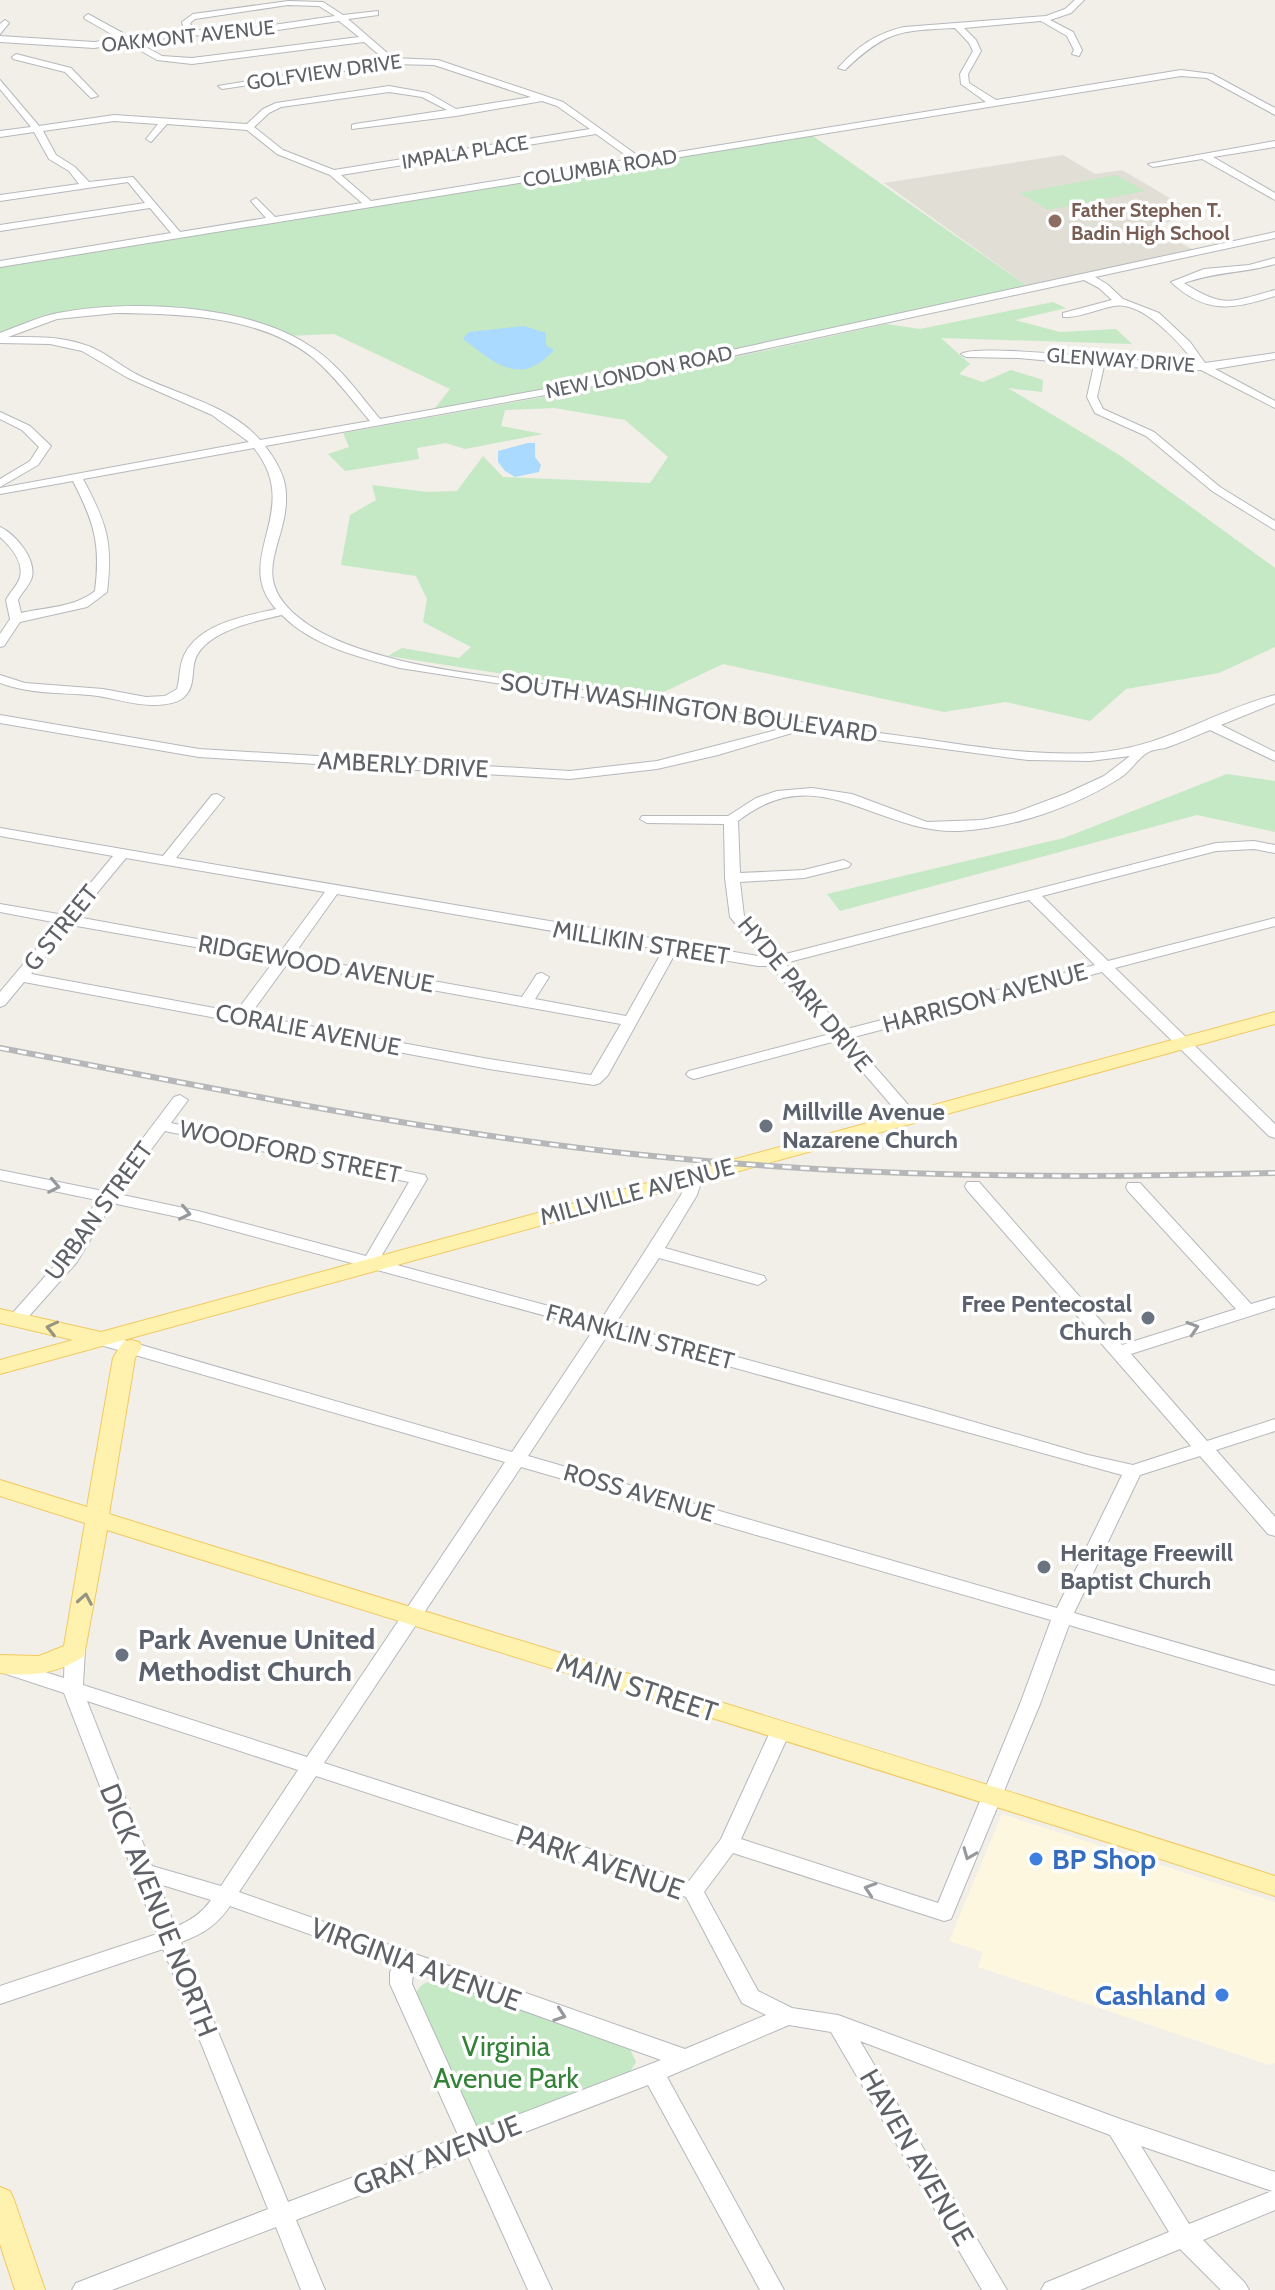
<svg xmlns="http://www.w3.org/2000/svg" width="1275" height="2290" font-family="Cabin,sans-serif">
<rect width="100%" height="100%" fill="#f1efe8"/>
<polygon fill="#fef7e0" points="1002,1814 1275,1902 1275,2063 1269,2065 978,1967 983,1952 949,1941"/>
<polygon fill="#e1ded6" points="1063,155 1095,174 1122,170 1199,215 1150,226 1197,252 1030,288 884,183"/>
<g fill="#c5e8c5">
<polygon points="810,134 1030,288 646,372 431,413 450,389 334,334 286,336 236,320 158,312 71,313 0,336 0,264"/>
<polygon points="1116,175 1145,191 1048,210 1020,193"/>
<polygon points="1053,302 1066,308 1015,320 1060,332 1116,329 1132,344 941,338 970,364 959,374 983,382 1011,370 1043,380 1042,392 1008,388 1121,456 1275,568 1275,647 1219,673 1126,689 1090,721 1006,702 944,712 723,664 653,697 388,656 402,648 459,658 471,647 423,622 427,599 416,576 341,565 350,515 376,500 372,485 427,492 457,491 483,456 503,477 650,483 668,457 625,420 554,408 505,410 501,426 543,434 465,449 446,443 417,448 419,459 345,471 328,454 349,447 343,433 604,386 886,324 920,329"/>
<polygon points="1227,774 1275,781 1275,832 1197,815 840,911 827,894 1064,838"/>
<path d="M440,1979L628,2045L636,2062L626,2078L484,2129L473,2124L413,2002C417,1985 424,1982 440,1979Z"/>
</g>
<g fill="#aadaff">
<path d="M524,326L546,333V345L554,350C519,389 493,361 463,339L469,332Z"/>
<polygon points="528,443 535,443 535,457 541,465 539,472 515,477 505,471 498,462 498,451"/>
</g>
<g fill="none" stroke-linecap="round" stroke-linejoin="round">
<defs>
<g id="minor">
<path d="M1075,0H1084L1071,13L1050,20L1073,32L1082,50L1079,56L1072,54L1074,50L1067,36L1041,21L964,28L976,40L981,51L968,74L969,83L996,100L1181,70L1212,74L1275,108V115L1207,78L1181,76L0,267V261L171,233L150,208L0,231V225L145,203L128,182L0,201V195L79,184L69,171L49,159L34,132L0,137V131L31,127L0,89V80L39,126L114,115L247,124L263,109L276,103L389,86L428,93L456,109L531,97L434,65L391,64L222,89L218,86L384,59L364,42L192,64L157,60L127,43L94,48L0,42V36L94,42L120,39L85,19L84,17L88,14L130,37L184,30L182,22L193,14L288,1L323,2L343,15L378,11V15L348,19L393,58L438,60L563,102L641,158L986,102L961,84L960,74L973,51L969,43L955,28C899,31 887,30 845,70L838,68C858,46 875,34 904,27L1046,16L1065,9ZM288,5L319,6L335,16L231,31L193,30L190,23L195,19ZM339,21L359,37L192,58L162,56L137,42L189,35L231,37ZM389,92L422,97L447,110L355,124L352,125V129L456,116L542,101L557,106L590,129L334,170L283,150L254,127L269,113L281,107ZM114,121L158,124L146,139L151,142L167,124L247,130L277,154L330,175L362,203L275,217L256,198L251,201L266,218L180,232L133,177L89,182L75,167L56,155L43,131ZM596,134L631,159L371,201L341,175Z"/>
<polygon points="5,20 9,23 0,34 0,24"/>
<polygon points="16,54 71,68 98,96 91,98 65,72 13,59 12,57"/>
<polygon points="1275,141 1275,147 1213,157 1275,193 1275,200 1202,159 1153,167 1148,164"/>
<path d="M1275,232V238L1095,277L1107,284L1123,299L1159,313L1190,342L1205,363L1275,353V359L1215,369L1275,401V408L1201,370L1104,366L1097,397L1103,409L1154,432L1220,487L1275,521V530L1212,491L1146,436L1095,413L1087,397L1094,365L1019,358L966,357L961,354C980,342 1155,365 1195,363C1180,343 1142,300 1114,306C1097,309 1080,318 1063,317V313L1112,300L1099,288L1084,280L584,388L265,446C276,460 286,477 286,495C288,544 247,575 298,617C326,640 364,651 398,660C442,671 489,676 535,683C616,695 698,708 780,719C826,726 872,732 917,738C975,747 1034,756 1092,753C1165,748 1208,713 1275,695V703L1221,725L1275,752V761L1210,730C1195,736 1180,743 1165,748C1160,749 1151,750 1147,753C1138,758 1131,771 1120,778C1075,807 1013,828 959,831C876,834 819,757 738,821L740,873L804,870L844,860L851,864L849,867L804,878L740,882L744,916L778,956L1216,843L1254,841L1275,845V853L1254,849L1216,851L1042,896L1108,961L1275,918V926L1115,968L1275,1124V1138L1269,1136L1102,972L850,1038L917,1115L919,1118L911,1123L905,1121L836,1041L694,1079L689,1077L686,1074L689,1071L830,1034L771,966H758L676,952L608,1075L600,1083L594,1085L489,1069L24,982L5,1005L0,1007V992L58,923L0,912V904L64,915L113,856L0,836V828L163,856L212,795L217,794L224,798L176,858L764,957L730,917L725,878L724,824L647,823L640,819L642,816H728L756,798L777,791L812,788L852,794L927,822L982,820L1014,813L1065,794L1104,776L1130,756L1090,761L1028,760L802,730L718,755L657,769L570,779L199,757L0,723V715L199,749L570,771L657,761L784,728L400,668C359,657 312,646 282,615C255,621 200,632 194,664C192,676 194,689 183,698C175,704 163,705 153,705C134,705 117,699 98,696C65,692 32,695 0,683V675L25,683L103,689L146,697L165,696L177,689C180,679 179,668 183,658C196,624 245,616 276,609C230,558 305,511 254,448L83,479C107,524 113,542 107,592L87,607L20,622L4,646L0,647V634L10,619L6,600C10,592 18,585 20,577C24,562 10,546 0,537V527C15,534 36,558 32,577C30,585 22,592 18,600L21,613C46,607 74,608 95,591C101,544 94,522 73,481L0,494V488L249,442L212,415L128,378L82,351L50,344L0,343V333C19,326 38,317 58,313C131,299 250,304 313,348C340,366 359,394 380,419L584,382ZM116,313C180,314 259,315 312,357C334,375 351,399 370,421L260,440C229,404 176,395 136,374C117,364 102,349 82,344C58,336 33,337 8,337L57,319ZM126,858L325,892L279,954L77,917ZM337,894L663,950L626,1016L535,999L549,977L542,973L537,974L522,997L293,956ZM1029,900L1095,965L843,1030L785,963ZM71,925L274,961L236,1012L31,974ZM287,964L621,1024L591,1075L489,1059L250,1015Z"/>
<path d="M1275,258V264C1245,273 1214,272 1184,283C1224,309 1231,302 1275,290V296C1232,309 1207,315 1171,282L1204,269L1249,265Z"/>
<polygon points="0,412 30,426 51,446 38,465 0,487 0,479 30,461 39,447 22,430 0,419"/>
<path d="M180,1095L188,1100L171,1123L425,1175L427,1179L382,1255V1261L601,1320L681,1195L689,1173H701L703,1176L697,1195L665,1248L764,1276L766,1280L758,1285L659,1258L615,1324L926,1408L1088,1455L1133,1465L1191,1446L967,1190L965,1186L967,1182H979L1122,1345L1236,1309L1128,1191L1126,1187L1128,1183H1140L1251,1304L1275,1297V1308L1131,1354L1207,1441L1275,1419V1431L1216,1450L1275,1517V1536L1268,1534L1200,1456L1140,1475L1074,1613L1275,1671V1685L1069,1625L1040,1704L951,1919L944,1921L733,1853L704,1892L758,1991L792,2008L838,2015L1123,2120L1275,2172V2210L1203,2240L1245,2283L1249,2290H1221L1180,2249L1080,2290H1041L1045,2283L1169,2232L1110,2135L860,2041L1007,2290H982L831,2032L789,2025L667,2077L784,2290H760L648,2085L486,2147L552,2290H528L467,2154L296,2220L325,2290H301L276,2227L112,2290H72L76,2283L268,2209L163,1949L0,2004V1986L157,1934L64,1693L0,1672V1658L64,1678L65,1650L68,1645L75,1643L82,1645L85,1650L83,1685L307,1757L505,1462L97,1344L94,1340L103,1334L512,1452L594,1329L197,1221L112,1203L77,1262L22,1324H10L7,1320L10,1316L64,1255L97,1200L0,1180V1170L103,1191L174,1097ZM165,1131L409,1182L366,1256L198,1211L118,1194ZM609,1333L1122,1475L1057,1608L528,1456ZM521,1467L1051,1620L1020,1704L938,1903L741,1839L790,1732L787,1727L780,1725L773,1727L770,1732L721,1839L689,1881L324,1763ZM87,1701L298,1770L221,1886L152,1866ZM316,1776L686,1897L742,2003L766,2015L685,2049L239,1892ZM159,1884L211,1900C202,1913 190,1921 175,1927ZM230,1906L394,1964L390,1972V1984L459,2137L288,2202L181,1942C203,1934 217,1925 230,1906ZM413,1971L661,2060L478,2130L412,1984ZM1141,2146L1272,2191L1189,2224Z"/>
</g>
<g id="major">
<polygon points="1275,1012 1275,1024 0,1374 0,1360 73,1340 0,1323 0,1309 101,1332"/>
<path d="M131,1340L139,1342L142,1347L135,1358L109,1514C498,1635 888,1751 1275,1876V1896C887,1770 496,1652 107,1530L84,1656C58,1674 30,1677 0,1673V1655L39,1656L64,1646L85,1523L0,1496V1480L87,1507L113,1358L123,1342Z"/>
<polygon points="0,2187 10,2191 14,2200 45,2290 15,2290 0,2244"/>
</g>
</defs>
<use href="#minor" stroke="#b5b8bc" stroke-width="2"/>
<use href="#major" stroke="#f2c960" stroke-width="2"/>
<use href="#minor" fill="#fff" fill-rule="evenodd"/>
<use href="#major" fill="#fff2af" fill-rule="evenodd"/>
<defs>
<path id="rail" d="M0,1048C213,1088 427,1133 643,1155C853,1177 1064,1179 1275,1173"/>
</defs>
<use href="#rail" stroke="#b6b7b8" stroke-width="6"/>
<use href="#rail" stroke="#fff" stroke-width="3" stroke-dasharray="9" stroke-linecap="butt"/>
</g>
<defs><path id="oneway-chevron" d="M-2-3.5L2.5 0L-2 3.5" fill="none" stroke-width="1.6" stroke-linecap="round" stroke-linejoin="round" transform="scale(2)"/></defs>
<g stroke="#979a9d">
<use href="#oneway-chevron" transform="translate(54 1186) rotate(11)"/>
<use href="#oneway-chevron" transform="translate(185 1213) rotate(12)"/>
<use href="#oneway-chevron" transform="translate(1193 1328) rotate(-18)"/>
<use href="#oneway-chevron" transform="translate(969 1854) rotate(112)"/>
<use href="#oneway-chevron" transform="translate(870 1889) rotate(-162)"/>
<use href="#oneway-chevron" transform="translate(560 2015) rotate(19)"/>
</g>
<g stroke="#979581">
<use href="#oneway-chevron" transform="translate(52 1328) rotate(-167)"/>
<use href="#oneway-chevron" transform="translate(85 1599) rotate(-80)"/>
</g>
<circle fill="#8d6e63" stroke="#fff" stroke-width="3" cx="1055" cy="221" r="8"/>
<g fill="#6b7280" stroke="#fff" stroke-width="3">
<circle cx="766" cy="1126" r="8"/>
<circle cx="1148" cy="1318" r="8"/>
<circle cx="1044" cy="1567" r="8"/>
<circle cx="122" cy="1655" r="8"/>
</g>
<g fill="#3f7fe0" stroke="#fff" stroke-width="3">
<circle cx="1036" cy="1859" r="8"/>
<circle cx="1222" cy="1995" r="8"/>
</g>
<g text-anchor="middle" stroke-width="7" stroke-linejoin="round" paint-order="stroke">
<g font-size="20" fill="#5f6368" stroke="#fff">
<text transform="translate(188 36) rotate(-6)" y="7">OAKMONT AVENUE</text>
<text transform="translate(324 72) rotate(-8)" y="7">GOLFVIEW DRIVE</text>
<text transform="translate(465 152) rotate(-9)" y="7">IMPALA PLACE</text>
<text transform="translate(600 168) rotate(-9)" y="7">COLUMBIA ROAD</text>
<text transform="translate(1121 360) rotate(4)" y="7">GLENWAY DRIVE</text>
<text transform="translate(639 372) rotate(-12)" y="7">NEW LONDON ROAD</text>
</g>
<g font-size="20" font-weight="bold" fill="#785e54" stroke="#fff" text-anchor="start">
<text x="1071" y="217">Father Stephen T.<tspan x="1071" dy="23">Badin High School</tspan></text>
</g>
<g font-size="24" fill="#5f6368" stroke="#fff">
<text transform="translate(689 708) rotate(8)" y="8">SOUTH WASHINGTON BOULEVARD</text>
<text transform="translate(403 765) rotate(3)" y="8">AMBERLY DRIVE</text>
<text transform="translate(61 928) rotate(-51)" y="8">G STREET</text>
<text transform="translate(641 943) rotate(9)" y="8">MILLIKIN STREET</text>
<text transform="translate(316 964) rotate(10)" y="8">RIDGEWOOD AVENUE</text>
<text transform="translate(805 994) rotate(50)" y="8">HYDE PARK DRIVE</text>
<text transform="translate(985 998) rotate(-15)" y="8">HARRISON AVENUE</text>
<text transform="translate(308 1030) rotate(11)" y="8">CORALIE AVENUE</text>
<text transform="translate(290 1152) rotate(12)" y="8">WOODFORD STREET</text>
<text transform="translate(637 1192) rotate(-15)" y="8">MILLVILLE AVENUE</text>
<text transform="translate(99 1211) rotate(-54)" y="8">URBAN STREET</text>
<text transform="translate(640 1337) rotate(15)" y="8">FRANKLIN STREET</text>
<text transform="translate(639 1493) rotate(16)" y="8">ROSS AVENUE</text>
</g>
<g font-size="24" font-weight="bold" fill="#5b616d" stroke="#fff" text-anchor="start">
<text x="782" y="1120">Millville Avenue<tspan x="782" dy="28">Nazarene Church</tspan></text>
<text x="1132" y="1312" text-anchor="end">Free Pentecostal<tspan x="1132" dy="28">Church</tspan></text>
<text x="1060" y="1561">Heritage Freewill<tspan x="1060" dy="28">Baptist Church</tspan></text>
</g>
<g font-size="28" font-weight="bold" fill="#5b616d" stroke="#fff" text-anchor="start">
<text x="138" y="1649">Park Avenue United<tspan x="138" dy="32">Methodist Church</tspan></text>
</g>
<g font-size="28" fill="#5f6368" stroke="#fff">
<text transform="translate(637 1687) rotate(18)" y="10">MAIN STREET</text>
<text transform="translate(600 1862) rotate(19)" y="10">PARK AVENUE</text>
<text transform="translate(159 1910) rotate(68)" y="10">DICK AVENUE NORTH</text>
<text transform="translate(416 1964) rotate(20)" y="10">VIRGINIA AVENUE</text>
<text transform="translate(437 2155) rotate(-21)" y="10">GRAY AVENUE</text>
<text transform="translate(917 2157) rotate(60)" y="10">HAVEN AVENUE</text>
</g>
<g font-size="28" font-weight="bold" fill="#366cbe" stroke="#fff" text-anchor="start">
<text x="1052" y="1869">BP Shop</text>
<text x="1206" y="2005" text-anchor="end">Cashland</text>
</g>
<g font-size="28" fill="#348238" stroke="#fff">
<text x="506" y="2056">Virginia<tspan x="506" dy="32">Avenue Park</tspan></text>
</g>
</g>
</svg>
